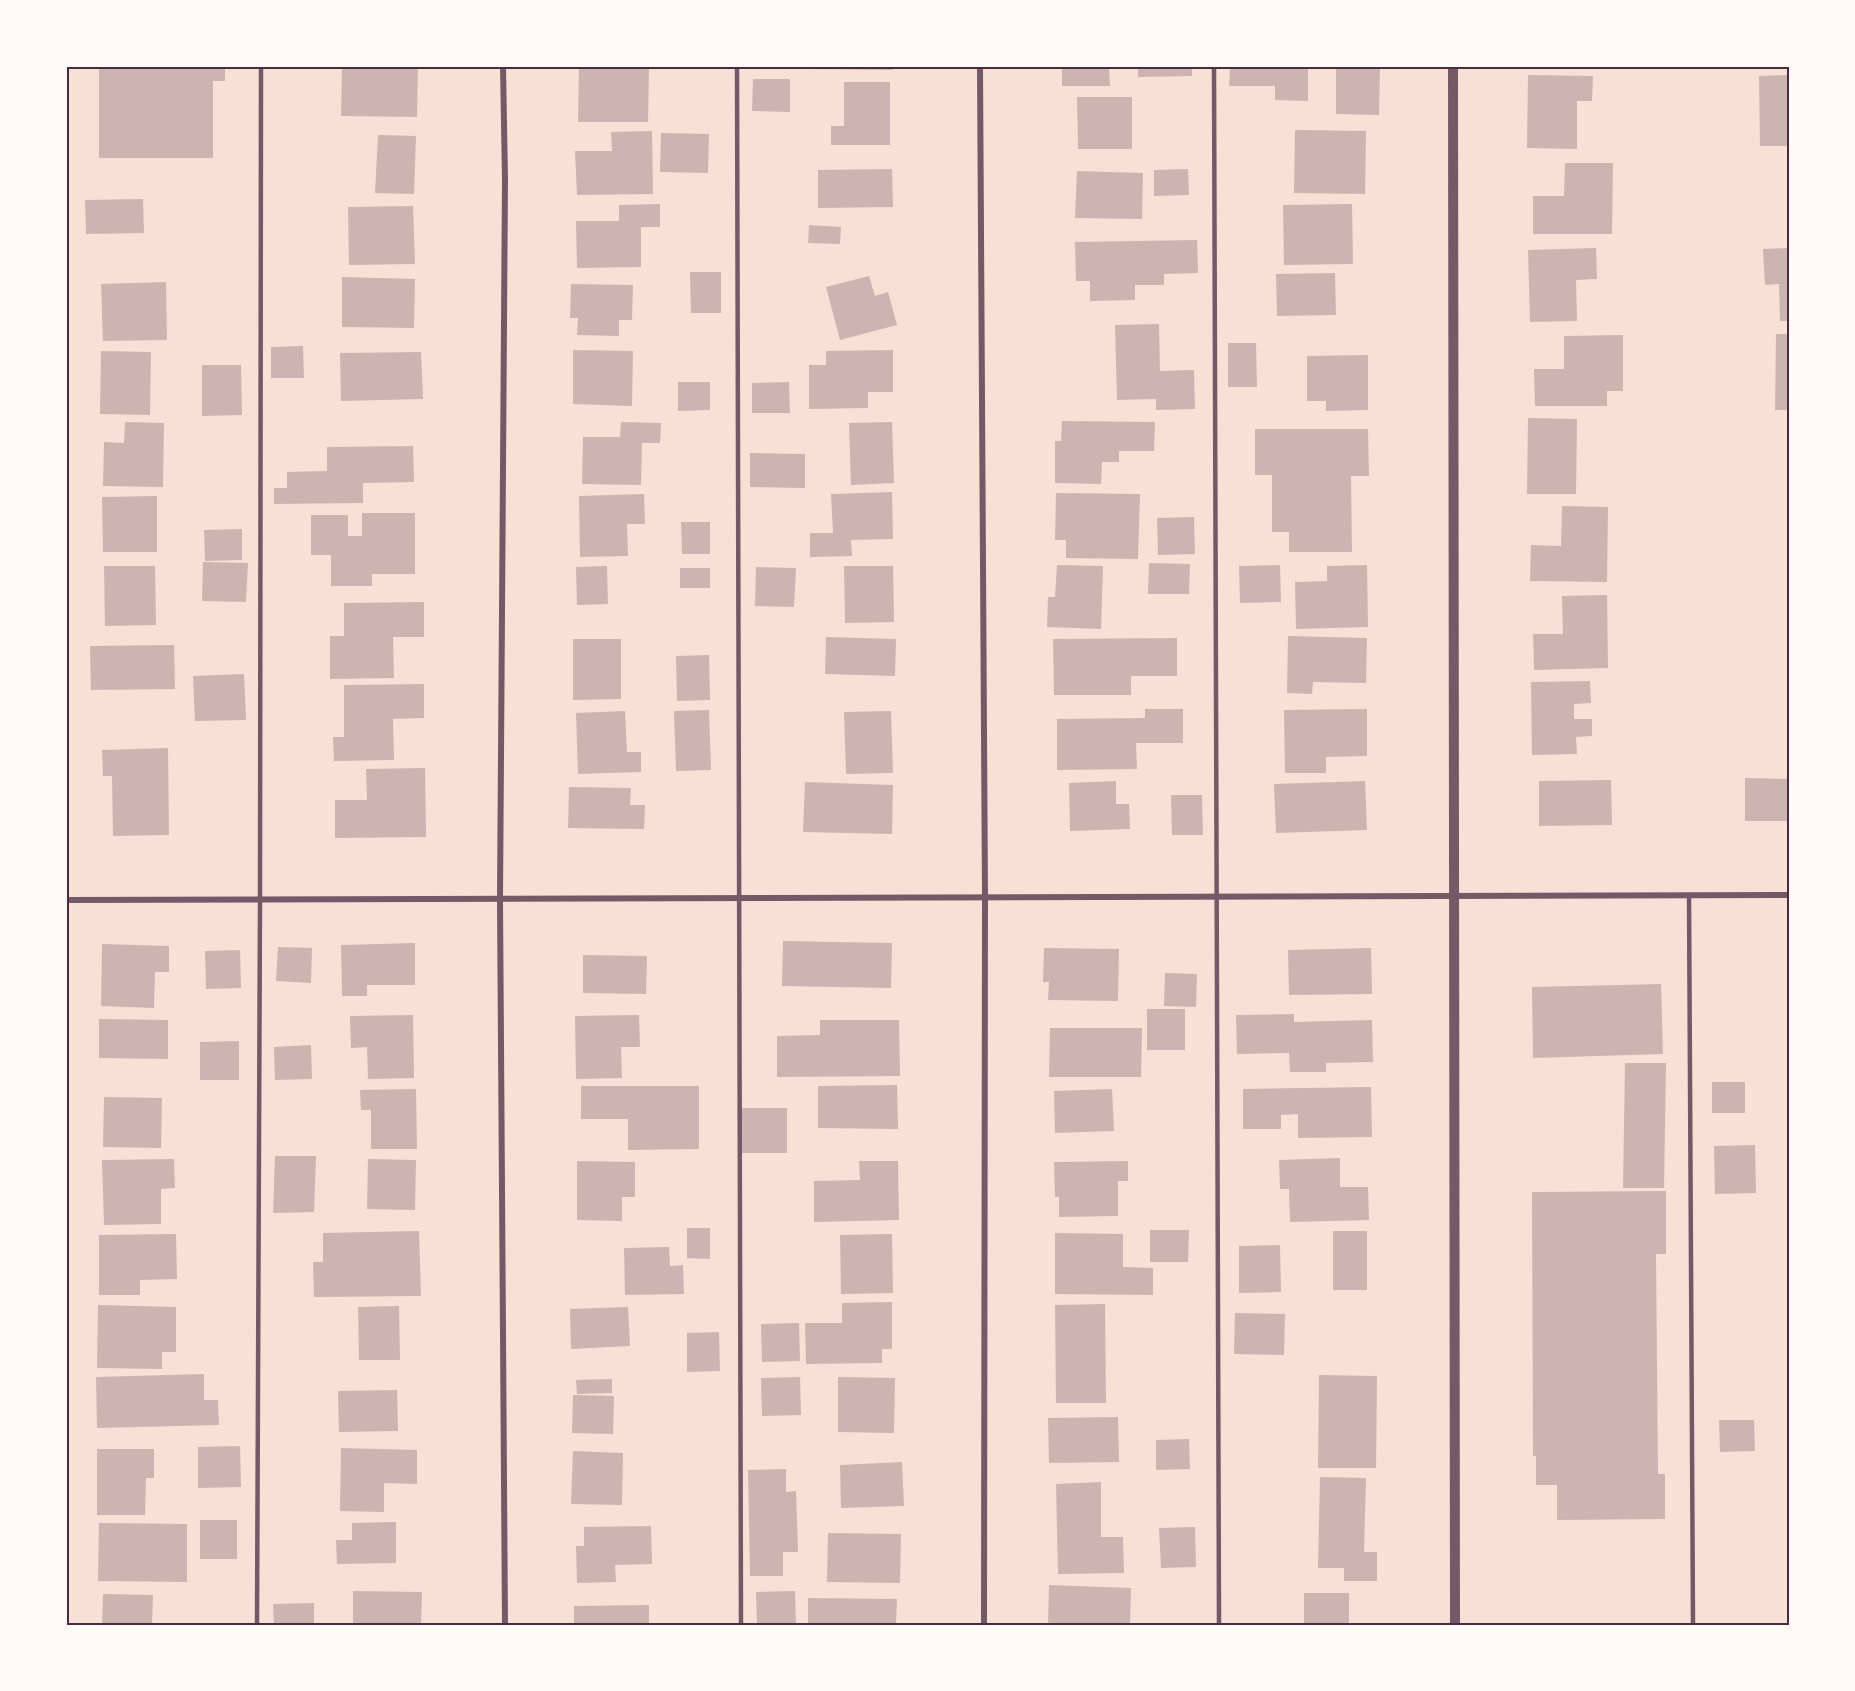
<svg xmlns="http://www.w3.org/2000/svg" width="1855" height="1691" font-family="Ubuntu,sans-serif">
<rect width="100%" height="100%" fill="#f7e1d7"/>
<g fill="#ccb4b1">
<polygon points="99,66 225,66 225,81 213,81 213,158 99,158"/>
<polygon points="342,66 418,66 417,117 341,116"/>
<polygon points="579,66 649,66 648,122 578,122"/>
<polygon points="808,66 893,66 893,70 808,69"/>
<polygon points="1062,66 1128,66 1128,69 1109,69 1110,86 1062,86"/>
<polygon points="1138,66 1192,66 1192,76 1138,77"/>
<polygon points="1230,66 1308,66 1308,101 1275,100 1275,86 1229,86"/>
<polygon points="1316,66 1380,66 1379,115 1336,114 1336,68 1316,68"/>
<polygon points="1528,75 1593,76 1592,101 1577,101 1577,149 1527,148"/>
<polygon points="1789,75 1789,146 1760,146 1759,76"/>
<polygon points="753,79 790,79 790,112 752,111"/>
<polygon points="844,82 890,82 890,145 831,145 831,126 844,126"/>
<polygon points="1077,97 1132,97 1132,149 1078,149"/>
<polygon points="1295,130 1366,131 1365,194 1294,193"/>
<polygon points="652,131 653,194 577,195 575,151 612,151 611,132"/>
<polygon points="661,133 709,134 708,173 660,172"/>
<polygon points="378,135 416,136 414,194 375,193"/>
<polygon points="1565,163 1613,163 1612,234 1533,234 1533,196 1564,196"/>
<polygon points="892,169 893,207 818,208 818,170"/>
<polygon points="1188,169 1189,195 1154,196 1154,170"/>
<polygon points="1077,171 1143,173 1142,219 1075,218"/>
<polygon points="143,199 144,233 86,234 85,200"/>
<polygon points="660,204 660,227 641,227 641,267 577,268 576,221 619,221 619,205"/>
<polygon points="1352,204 1353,264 1284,265 1283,205"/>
<polygon points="413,206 415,264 349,265 348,207"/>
<polygon points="809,225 841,227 840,244 808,243"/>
<polygon points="1197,240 1198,273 1164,274 1164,285 1135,285 1135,300 1090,301 1090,281 1076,281 1075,242"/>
<polygon points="1596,248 1597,279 1576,280 1577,321 1530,322 1528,250"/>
<polygon points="1789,248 1789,321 1780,321 1779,284 1765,285 1763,249"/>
<polygon points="690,272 721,272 721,313 691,313"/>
<polygon points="1335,273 1336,315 1277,316 1276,274"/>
<polygon points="869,276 875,296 888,292 897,325 840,340 826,287"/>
<polygon points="342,277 415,279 414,328 342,327"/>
<polygon points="166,282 167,340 103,341 101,284"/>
<polygon points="571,284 633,285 632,320 619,320 619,336 577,335 578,318 570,318"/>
<polygon points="1159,324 1160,371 1194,370 1195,409 1156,410 1156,399 1117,400 1115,325"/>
<polygon points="1776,334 1789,334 1789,410 1775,410"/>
<polygon points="1623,335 1623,391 1607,391 1607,406 1535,406 1534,369 1564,369 1564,336"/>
<polygon points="1228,343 1256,343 1257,387 1228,387"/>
<polygon points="303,346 304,378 271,378 271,347"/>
<polygon points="573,350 633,351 632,406 573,404"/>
<polygon points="893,350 893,392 868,392 868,408 809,409 809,365 826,365 826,351"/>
<polygon points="101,351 151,352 150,415 100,414"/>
<polygon points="421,352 423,399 341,401 340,353"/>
<polygon points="1368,355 1368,410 1326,411 1326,401 1307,401 1307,356"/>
<polygon points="202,365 241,365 242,415 202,416"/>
<polygon points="678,382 710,382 710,410 678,411"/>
<polygon points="789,382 790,413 752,413 752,383"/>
<polygon points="1528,418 1577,419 1576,494 1527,494"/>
<polygon points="1062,421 1155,422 1154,451 1119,451 1119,462 1102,462 1101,484 1055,483 1055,441 1061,441"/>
<polygon points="125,422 164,423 163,487 103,486 104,442 124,443"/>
<polygon points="621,422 661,423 660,443 642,443 641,485 582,484 583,437 620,437"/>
<polygon points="892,422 894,483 851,485 849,423"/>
<polygon points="1255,429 1368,429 1369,476 1351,476 1352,552 1289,552 1289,532 1272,532 1272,475 1255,475"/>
<polygon points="413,446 414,482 363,483 363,503 274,504 274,488 287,488 287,472 327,471 327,447"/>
<polygon points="750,453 805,454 805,488 750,487"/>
<polygon points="892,492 893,539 851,540 852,556 810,557 810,533 833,533 831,494"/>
<polygon points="1056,493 1140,494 1138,559 1066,558 1066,540 1055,540"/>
<polygon points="644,494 645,524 627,524 628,556 580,557 579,496"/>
<polygon points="157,496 157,552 103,552 102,497"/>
<polygon points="1562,506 1608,507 1607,582 1530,581 1531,545 1561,546"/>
<polygon points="362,513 415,513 415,574 372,574 372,586 331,586 331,555 311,555 311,515 348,515 348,536 362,536"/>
<polygon points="1194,517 1195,554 1158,555 1157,518"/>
<polygon points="681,522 710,522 710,554 682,554"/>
<polygon points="242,529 242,560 205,561 204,530"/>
<polygon points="203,562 248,563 246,602 202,601"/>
<polygon points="1149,563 1190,564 1189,594 1148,594"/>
<polygon points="1057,565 1103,566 1101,629 1047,627 1048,597 1055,597"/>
<polygon points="1280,565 1281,602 1240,603 1239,566"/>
<polygon points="1367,565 1368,627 1296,629 1295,582 1327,581 1327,566"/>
<polygon points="104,566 155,566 156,625 105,626"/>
<polygon points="607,566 608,604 577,605 576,567"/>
<polygon points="844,566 893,566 894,622 845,623"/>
<polygon points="756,567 796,568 794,607 755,606"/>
<rect x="680" y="568" width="30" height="20"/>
<polygon points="1607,595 1608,668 1534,670 1533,634 1563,634 1562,596"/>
<polygon points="424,602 424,637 393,637 394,678 330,679 330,636 344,636 344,603"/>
<polygon points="1288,636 1367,638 1366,683 1313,682 1312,694 1287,693"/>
<polygon points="826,637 896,639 895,676 825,674"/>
<polygon points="1177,638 1177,676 1131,676 1131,695 1054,695 1053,639"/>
<polygon points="573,639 621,639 621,699 573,700"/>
<polygon points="174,645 175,689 91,690 90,646"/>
<polygon points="709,655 710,700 677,701 676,656"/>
<polygon points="244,674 246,720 195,721 193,676"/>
<polygon points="1590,681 1591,703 1574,704 1574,719 1592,719 1592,736 1576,737 1577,754 1532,755 1531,682"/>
<polygon points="424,684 424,718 393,719 394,760 334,761 333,737 344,737 344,685"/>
<polygon points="1145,709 1183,709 1183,743 1136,743 1137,769 1057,770 1057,719 1145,718"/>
<polygon points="1367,709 1367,756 1326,757 1326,773 1285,773 1284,710"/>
<polygon points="709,710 711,770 676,771 674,711"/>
<polygon points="625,711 627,752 641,752 641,772 578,774 576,713"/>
<polygon points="891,711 893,773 846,774 844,712"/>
<polygon points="168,748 169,835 113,836 112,776 103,776 102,750"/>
<polygon points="425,768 426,837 335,838 335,800 367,800 366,769"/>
<polygon points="1745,778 1789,779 1789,821 1745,821"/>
<polygon points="1611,780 1612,825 1539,826 1539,781"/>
<polygon points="1116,781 1116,804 1129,804 1130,829 1070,831 1069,783"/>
<polygon points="1365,781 1367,830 1276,833 1274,784"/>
<polygon points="805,782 893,785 892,834 803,832"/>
<polygon points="569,787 631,788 630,805 645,805 644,829 568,828"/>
<polygon points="1171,795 1202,795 1203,835 1172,835"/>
<polygon points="783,941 892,943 891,988 782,986"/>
<polygon points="415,943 415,985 367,985 367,996 342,996 341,945"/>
<polygon points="102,944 169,946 169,972 155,972 154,1008 101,1006"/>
<polygon points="278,947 312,948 311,983 276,981"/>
<polygon points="1044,948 1119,949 1118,1001 1048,1000 1049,982 1043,982"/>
<polygon points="1371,948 1372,994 1289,995 1288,950"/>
<polygon points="240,950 241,988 206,989 205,951"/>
<polygon points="583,955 647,956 646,994 583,993"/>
<polygon points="1165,973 1197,974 1196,1007 1164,1006"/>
<polygon points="1661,984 1663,1054 1533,1058 1532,987"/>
<rect x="1147" y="1009" width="38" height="41"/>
<polygon points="1294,1014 1294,1022 1372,1020 1373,1062 1326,1063 1326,1072 1290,1072 1289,1053 1237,1054 1236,1015"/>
<polygon points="413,1015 414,1078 368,1079 367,1047 351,1048 350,1016"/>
<polygon points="639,1015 640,1047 621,1047 622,1078 576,1079 575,1016"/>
<polygon points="99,1019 168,1020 168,1059 99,1058"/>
<polygon points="820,1020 899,1020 900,1076 777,1077 777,1036 820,1035"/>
<polygon points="1050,1028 1142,1028 1141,1077 1049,1077"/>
<polygon points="239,1041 239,1080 200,1080 200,1042"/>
<polygon points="311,1045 312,1079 275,1080 274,1047"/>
<polygon points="1625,1063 1666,1063 1664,1188 1623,1188"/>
<rect x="1712" y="1082" width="33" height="31"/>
<polygon points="897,1085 898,1129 818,1128 818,1086"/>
<polygon points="581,1086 699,1086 699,1149 628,1150 628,1119 581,1119"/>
<polygon points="1371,1087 1372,1137 1298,1138 1298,1114 1281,1115 1281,1129 1243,1129 1243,1089"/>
<polygon points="416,1089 417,1149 371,1149 371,1110 361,1110 360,1090"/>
<polygon points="1112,1089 1114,1131 1055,1133 1054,1091"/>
<polygon points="104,1097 162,1098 161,1148 103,1147"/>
<polygon points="740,1108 787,1108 787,1153 741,1153"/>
<polygon points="1755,1145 1756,1193 1715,1194 1714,1146"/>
<polygon points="275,1156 316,1156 314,1212 273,1213"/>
<polygon points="1340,1158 1340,1187 1368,1187 1369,1220 1290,1222 1289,1189 1280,1189 1279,1160"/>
<polygon points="174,1159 175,1188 161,1189 161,1224 104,1225 102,1160"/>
<polygon points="368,1159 416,1160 415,1210 367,1209"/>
<polygon points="577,1161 635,1162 635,1197 622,1197 622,1221 577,1220"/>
<polygon points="859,1161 898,1161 899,1220 814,1222 814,1181 860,1180"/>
<polygon points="1128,1161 1128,1181 1118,1181 1118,1216 1059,1217 1059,1197 1055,1197 1054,1162"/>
<polygon points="1666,1191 1666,1254 1656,1254 1658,1474 1665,1474 1665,1519 1557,1520 1557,1485 1536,1485 1536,1456 1533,1456 1532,1192"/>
<polygon points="687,1228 710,1228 710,1259 687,1258"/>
<polygon points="1150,1230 1189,1230 1188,1262 1150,1262"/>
<polygon points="419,1231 421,1296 314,1297 313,1262 323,1262 323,1233"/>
<rect x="1333" y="1231" width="34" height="59"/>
<polygon points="1055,1233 1123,1234 1123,1267 1153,1268 1153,1295 1055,1294"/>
<polygon points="176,1234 177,1279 140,1280 140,1295 99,1295 99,1235"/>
<polygon points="892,1234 893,1293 841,1294 840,1235"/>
<polygon points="1280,1245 1281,1292 1239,1293 1239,1246"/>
<polygon points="669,1247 670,1266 683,1265 684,1294 625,1295 624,1248"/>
<polygon points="892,1302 892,1349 882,1349 882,1363 806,1364 805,1323 842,1323 842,1303"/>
<polygon points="1105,1304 1106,1403 1056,1403 1055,1305"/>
<polygon points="98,1305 176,1307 176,1352 162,1352 162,1369 97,1368"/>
<polygon points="399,1306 400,1360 359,1360 358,1307"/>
<polygon points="628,1307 630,1346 571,1349 570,1309"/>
<polygon points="1235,1313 1285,1314 1284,1355 1234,1354"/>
<polygon points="799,1323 800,1361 762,1362 761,1324"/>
<polygon points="719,1332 720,1371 687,1372 687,1333"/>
<polygon points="204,1374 204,1400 218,1400 219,1425 97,1428 96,1377"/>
<polygon points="1319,1375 1377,1376 1376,1468 1318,1468"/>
<polygon points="800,1377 801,1415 762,1416 761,1378"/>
<polygon points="838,1377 895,1378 894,1433 838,1432"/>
<polygon points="612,1379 612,1393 577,1394 576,1380"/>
<polygon points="397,1390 398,1431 339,1432 338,1391"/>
<polygon points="573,1395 614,1396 613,1434 572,1433"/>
<polygon points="1118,1417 1119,1462 1049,1463 1048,1418"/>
<polygon points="1719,1420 1754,1420 1755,1451 1720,1452"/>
<polygon points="1189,1439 1190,1469 1156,1470 1156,1440"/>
<polygon points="240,1446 241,1487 198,1488 198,1447"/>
<polygon points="341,1448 417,1450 417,1484 384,1483 384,1512 340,1511"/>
<polygon points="97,1449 154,1449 154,1478 146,1478 145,1515 97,1515"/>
<polygon points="573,1451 623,1453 622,1505 571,1504"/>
<polygon points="902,1462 904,1506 841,1508 840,1465"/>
<polygon points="786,1469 786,1492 796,1491 798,1552 783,1552 783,1576 750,1576 748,1470"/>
<polygon points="1320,1477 1366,1478 1364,1552 1377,1552 1377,1581 1344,1581 1344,1568 1318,1568"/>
<polygon points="1101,1482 1101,1537 1123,1537 1124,1573 1058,1574 1056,1484"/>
<rect x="200" y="1520" width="37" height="39"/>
<polygon points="396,1522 396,1563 337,1564 336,1540 352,1540 352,1523"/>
<polygon points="99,1523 187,1524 187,1582 98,1581"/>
<polygon points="651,1526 652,1564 615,1565 616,1582 577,1583 576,1546 584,1546 584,1527"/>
<polygon points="1195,1527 1196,1567 1161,1568 1159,1528"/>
<polygon points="828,1533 901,1534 900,1583 827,1582"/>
<polygon points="1049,1585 1131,1588 1130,1625 1048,1625"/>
<polygon points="353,1591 422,1592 421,1625 353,1625"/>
<polygon points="795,1591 796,1625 757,1625 756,1592"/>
<rect x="1304" y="1593" width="45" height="32"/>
<polygon points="103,1594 153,1595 152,1625 102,1625"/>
<polygon points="808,1598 897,1599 896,1625 808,1625"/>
<polygon points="314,1603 314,1625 274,1625 273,1604"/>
<polygon points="649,1605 649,1625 574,1625 574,1606"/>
</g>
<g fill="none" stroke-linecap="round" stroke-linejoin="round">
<g stroke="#755966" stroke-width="4.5">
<polyline points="737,66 741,1625"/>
<polyline points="1214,66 1219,1625"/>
<polyline points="1689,895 1693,1625"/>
<polyline points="257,1625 260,900 261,66"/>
</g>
<g stroke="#755966" stroke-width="6">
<polyline points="503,66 505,179 500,899 505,1625"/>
<polyline points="980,66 985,898 984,1625"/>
<polyline points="66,900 1789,895"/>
</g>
<polyline stroke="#755966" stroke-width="10" points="1453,66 1455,1625"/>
</g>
<rect width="1855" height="1691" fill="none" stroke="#fffaf5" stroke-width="135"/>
<rect x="68" y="68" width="1720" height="1556" fill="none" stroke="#4a2c40" stroke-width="2"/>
</svg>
